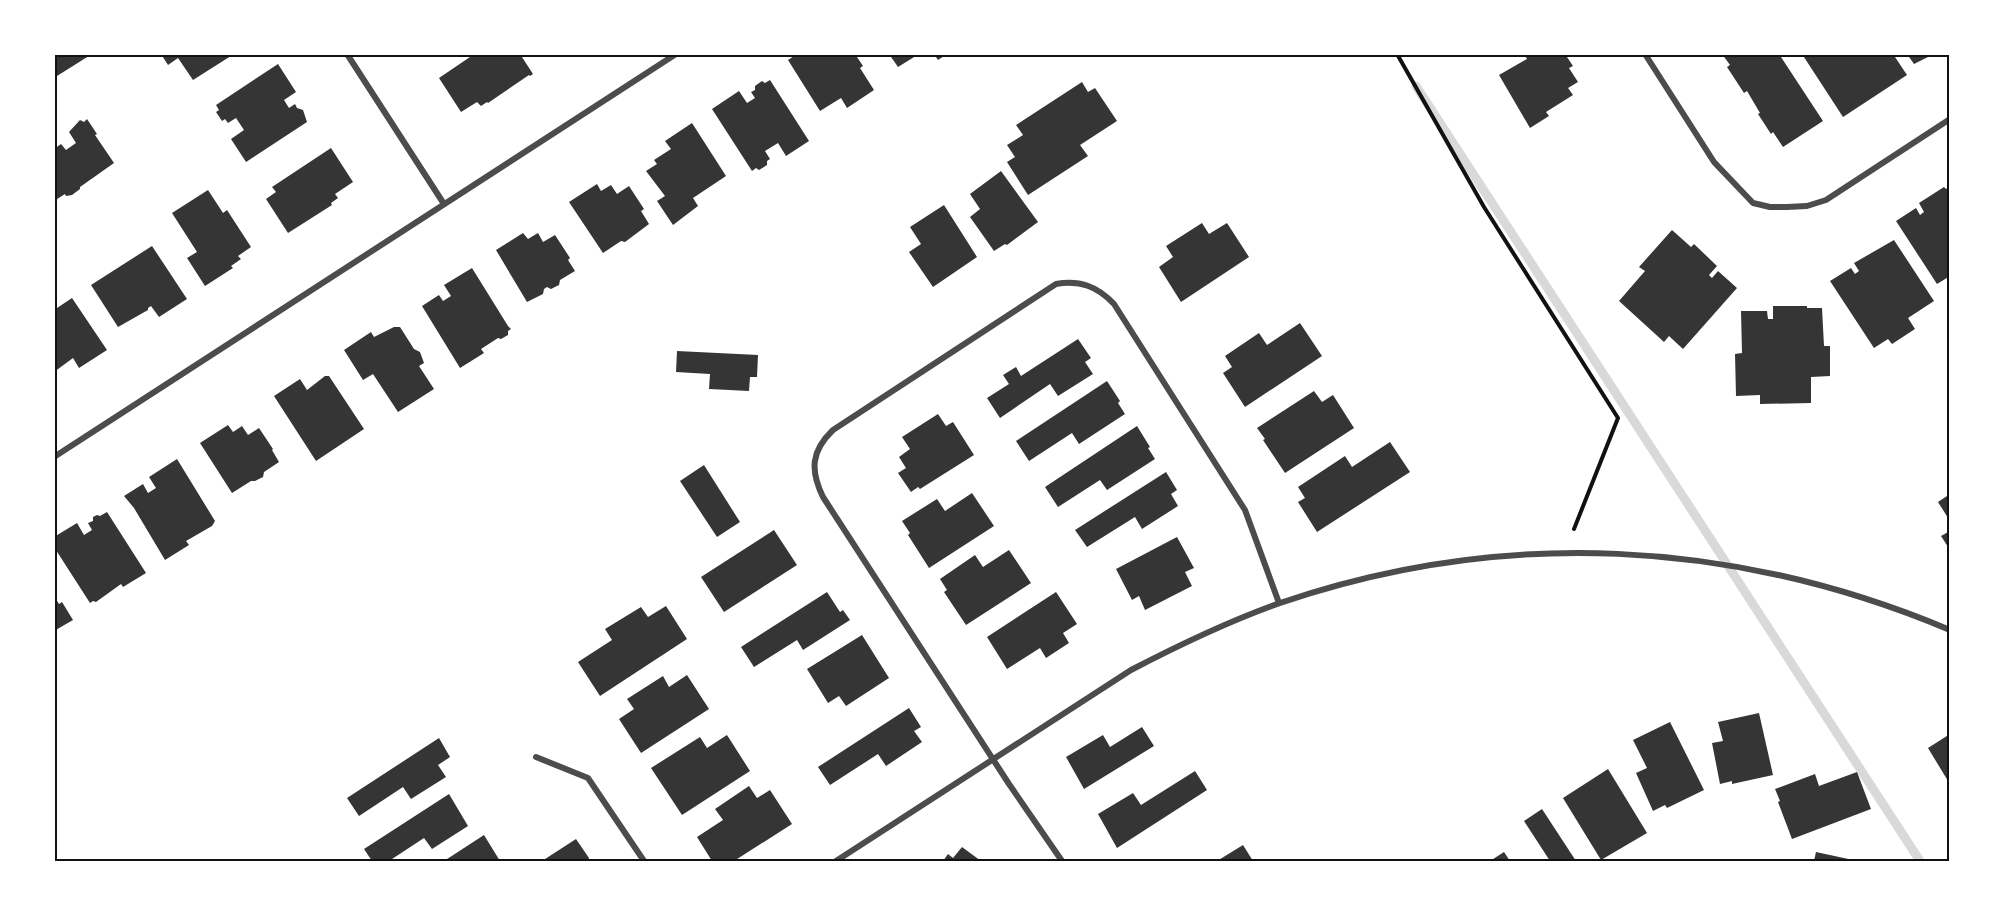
<svg xmlns="http://www.w3.org/2000/svg" width="2004" height="915" font-family="Merriweather,serif">
<rect width="100%" height="100%" fill="#fff"/>
<g fill="none" stroke-linecap="round" stroke-linejoin="round">
<polyline stroke="#d9d9d9" stroke-width="9" points="1416,86 1920,861"/>
</g>
<g fill="#353535">
<polygon points="54,54 92,54 57,76 54,72"/>
<polygon points="161,54 234,54 193,80 178,58 168,65"/>
<polygon points="468,54 520,54 533,74 530,76 529,75 488,103 487,102 481,106 477,102 461,112 439,78 470,57"/>
<polygon points="797,54 855,54 863,66 860,68 874,90 847,108 841,98 820,111 788,60"/>
<polygon points="889,54 919,54 898,67"/>
<polygon points="934,54 947,54 938,60"/>
<polygon points="1524,54 1565,54 1573,66 1569,68 1578,82 1568,88 1573,95 1546,112 1549,116 1530,128 1499,75 1527,59"/>
<polygon points="1722,54 1779,54 1823,121 1783,147 1773,132 1771,134 1758,114 1760,113 1747,91 1744,93 1727,67 1730,65"/>
<polygon points="1802,54 1893,54 1907,75 1843,117"/>
<polygon points="1907,54 1934,54 1914,64"/>
<polygon points="278,64 296,92 284,100 289,108 295,104 297,108 303,110 307,122 246,162 231,139 244,130 236,118 228,123 225,119 222,121 216,112 219,110 216,105"/>
<polygon points="770,80 809,141 786,156 778,143 765,151 770,159 767,161 767,165 759,170 756,168 752,171 712,109 739,91 747,103 755,98 751,92 755,90 755,86 762,81 765,83"/>
<polygon points="1082,82 1088,92 1095,88 1117,121 1080,145 1088,156 1028,195 1007,162 1015,157 1007,145 1023,135 1016,125"/>
<polygon points="87,119 97,134 95,135 114,163 80,187 80,189 72,195 66,196 65,194 54,201 54,149 61,144 66,150 76,143 69,132 80,120 84,122"/>
<polygon points="692,123 726,176 693,198 698,206 673,225 657,201 665,196 646,171 657,164 654,160 671,149 665,141"/>
<polygon points="331,148 353,182 335,194 338,198 331,203 332,205 288,233 266,199 276,192 272,187"/>
<polygon points="1001,171 1038,222 1007,245 1005,244 994,251 970,217 980,209 970,194"/>
<polygon points="597,184 601,191 611,185 617,194 629,186 644,209 641,211 649,224 625,242 621,241 603,253 569,202"/>
<polygon points="1950,186 1950,276 1937,284 1896,221 1916,208 1920,215 1924,212 1919,203 1944,187 1946,189"/>
<polygon points="208,190 223,213 227,210 251,247 238,256 241,259 231,266 233,268 205,286 187,258 197,252 172,213"/>
<polygon points="944,205 977,257 933,287 909,252 921,244 910,227"/>
<polygon points="1202,223 1209,234 1227,223 1249,257 1181,302 1159,267 1173,257 1166,246"/>
<polygon points="1672,230 1691,247 1694,244 1717,266 1709,275 1712,278 1718,271 1737,288 1683,349 1669,336 1664,342 1619,301 1645,271 1639,267"/>
<polygon points="523,233 528,239 538,233 543,242 555,235 570,258 568,260 575,271 560,280 559,285 551,289 547,287 544,289 543,294 527,302 496,250"/>
<polygon points="1894,240 1934,301 1908,318 1915,329 1892,344 1888,339 1874,348 1830,281 1851,268 1855,274 1859,271 1854,263"/>
<polygon points="152,246 187,299 159,317 151,306 148,308 148,310 118,327 91,285"/>
<polygon points="472,268 508,326 511,329 508,331 508,335 501,339 498,338 481,349 484,353 460,368 422,306 439,295 443,301 451,296 444,285"/>
<polygon points="72,298 107,350 79,368 73,358 54,372 54,310"/>
<polygon points="1773,306 1807,306 1807,308 1822,308 1824,346 1830,346 1830,376 1811,377 1811,403 1760,404 1760,395 1736,396 1735,354 1742,353 1741,311 1767,311 1768,319 1773,319"/>
<polygon points="1300,323 1322,356 1245,407 1223,373 1232,367 1225,356 1259,333 1267,345"/>
<polygon points="394,327 400,327 414,349 420,352 424,363 419,366 434,389 398,412 373,374 363,380 344,350 371,332 374,337"/>
<polygon points="1078,339 1091,358 1085,362 1093,374 1058,396 1050,384 1000,418 987,398 1009,384 1003,375 1016,367 1021,376"/>
<polygon points="677,351 758,355 757,377 750,377 749,391 709,389 710,374 676,372"/>
<polygon points="325,376 329,376 364,429 316,461 274,396 300,379 307,390"/>
<polygon points="1107,381 1120,401 1118,403 1125,414 1079,444 1072,433 1029,461 1016,441"/>
<polygon points="1314,391 1322,402 1333,395 1354,428 1285,473 1263,440 1265,439 1257,428"/>
<polygon points="938,414 946,426 953,422 974,455 920,489 918,487 911,492 898,473 906,468 899,457 910,449 902,437"/>
<polygon points="228,425 233,432 242,426 248,435 259,428 273,449 272,450 279,462 264,472 263,477 255,481 251,481 232,493 200,443"/>
<polygon points="1137,426 1150,447 1148,448 1155,459 1107,490 1100,480 1058,507 1045,487"/>
<polygon points="1390,442 1410,472 1317,532 1298,502 1305,498 1298,487 1345,456 1352,467"/>
<polygon points="177,459 215,521 212,526 186,541 189,545 165,560 134,508 124,496 143,484 148,493 156,488 149,477"/>
<polygon points="704,465 740,522 717,537 680,481"/>
<polygon points="1166,472 1177,490 1171,494 1178,506 1142,529 1135,517 1087,547 1075,530"/>
<polygon points="972,493 994,526 929,568 908,535 910,533 902,521 937,499 945,511"/>
<polygon points="1950,494 1950,521 1938,502"/>
<polygon points="107,512 146,573 123,587 121,584 96,602 93,601 90,603 54,547 54,537 77,523 84,535 92,530 88,523 93,521 93,517 97,515 100,516"/>
<polygon points="774,530 797,565 724,612 701,577"/>
<polygon points="1950,531 1950,550 1941,536"/>
<polygon points="1177,537 1194,568 1185,572 1192,586 1145,610 1139,596 1132,600 1116,569"/>
<polygon points="1009,550 1031,583 966,625 944,592 947,590 940,579 975,555 983,567"/>
<polygon points="827,592 840,612 843,610 850,620 803,650 797,640 754,667 741,647"/>
<polygon points="1056,592 1077,624 1063,633 1069,643 1046,658 1040,648 1007,669 987,637"/>
<polygon points="54,596 59,604 62,602 73,620 54,631"/>
<polygon points="666,606 687,639 600,696 578,662 612,640 605,629 641,607 648,617"/>
<polygon points="862,635 889,678 846,706 839,696 828,703 807,669"/>
<polygon points="687,675 709,709 641,753 619,719 634,709 627,699 663,676 669,687"/>
<polygon points="909,708 921,727 914,731 922,742 886,766 878,754 830,785 818,767"/>
<polygon points="1759,713 1773,775 1732,784 1732,781 1720,784 1712,743 1723,741 1718,722"/>
<polygon points="1670,722 1704,790 1667,808 1665,805 1653,811 1636,773 1647,768 1633,740"/>
<polygon points="1142,727 1154,746 1084,789 1066,757 1103,735 1110,747"/>
<polygon points="1950,734 1950,780 1948,781 1928,748"/>
<polygon points="727,735 750,771 682,815 651,768 700,737 707,748"/>
<polygon points="439,738 450,757 438,765 446,777 411,799 403,787 359,816 347,798"/>
<polygon points="1608,769 1647,833 1601,860 1563,798"/>
<polygon points="1195,771 1207,790 1117,848 1098,814 1133,793 1141,805"/>
<polygon points="1857,772 1871,809 1792,839 1778,802 1780,801 1775,789 1815,774 1819,786"/>
<polygon points="749,786 757,798 770,790 792,824 734,861 712,861 697,837 723,820 715,809"/>
<polygon points="449,794 468,826 432,849 424,838 389,861 372,861 364,849"/>
<polygon points="1542,809 1576,861 1550,861 1524,821"/>
<polygon points="484,835 500,861 444,861"/>
<polygon points="576,839 589,858 588,861 542,861"/>
<polygon points="1243,845 1253,861 1217,861"/>
<polygon points="962,847 981,861 943,861 948,854 953,858"/>
<polygon points="1504,852 1510,861 1490,861"/>
<polygon points="1816,852 1853,860 1853,861 1814,861"/>
</g>
<g fill="none" stroke-linecap="round" stroke-linejoin="round">
<polyline stroke="#111" stroke-width="4" points="1397,54 1484,207 1618,418 1574,529"/>
<g stroke="#4c4c4c" stroke-width="6">
<polyline points="347,54 444,204"/>
<polyline points="1645,54 1714,162 1753,203 1770,207 1787,207 1807,206 1826,200 1950,119"/>
<polyline points="54,457 676,54"/>
<polyline points="536,757 588,778 644,861"/>
<path d="M836,861L1131,670C1179,645 1229,621 1280,603C1503,527 1734,539 1950,630"/>
<path d="M1062,861L1009,784L823,497C810,470 811,451 833,430L1056,284C1080,280 1097,286 1114,304L1245,510L1279,603"/>
</g>
</g>
<rect width="2004" height="915" fill="none" stroke="#ffffff" stroke-width="111"/>
<rect x="56" y="56" width="1892" height="804" fill="none" stroke="#111" stroke-width="2"/>
</svg>
